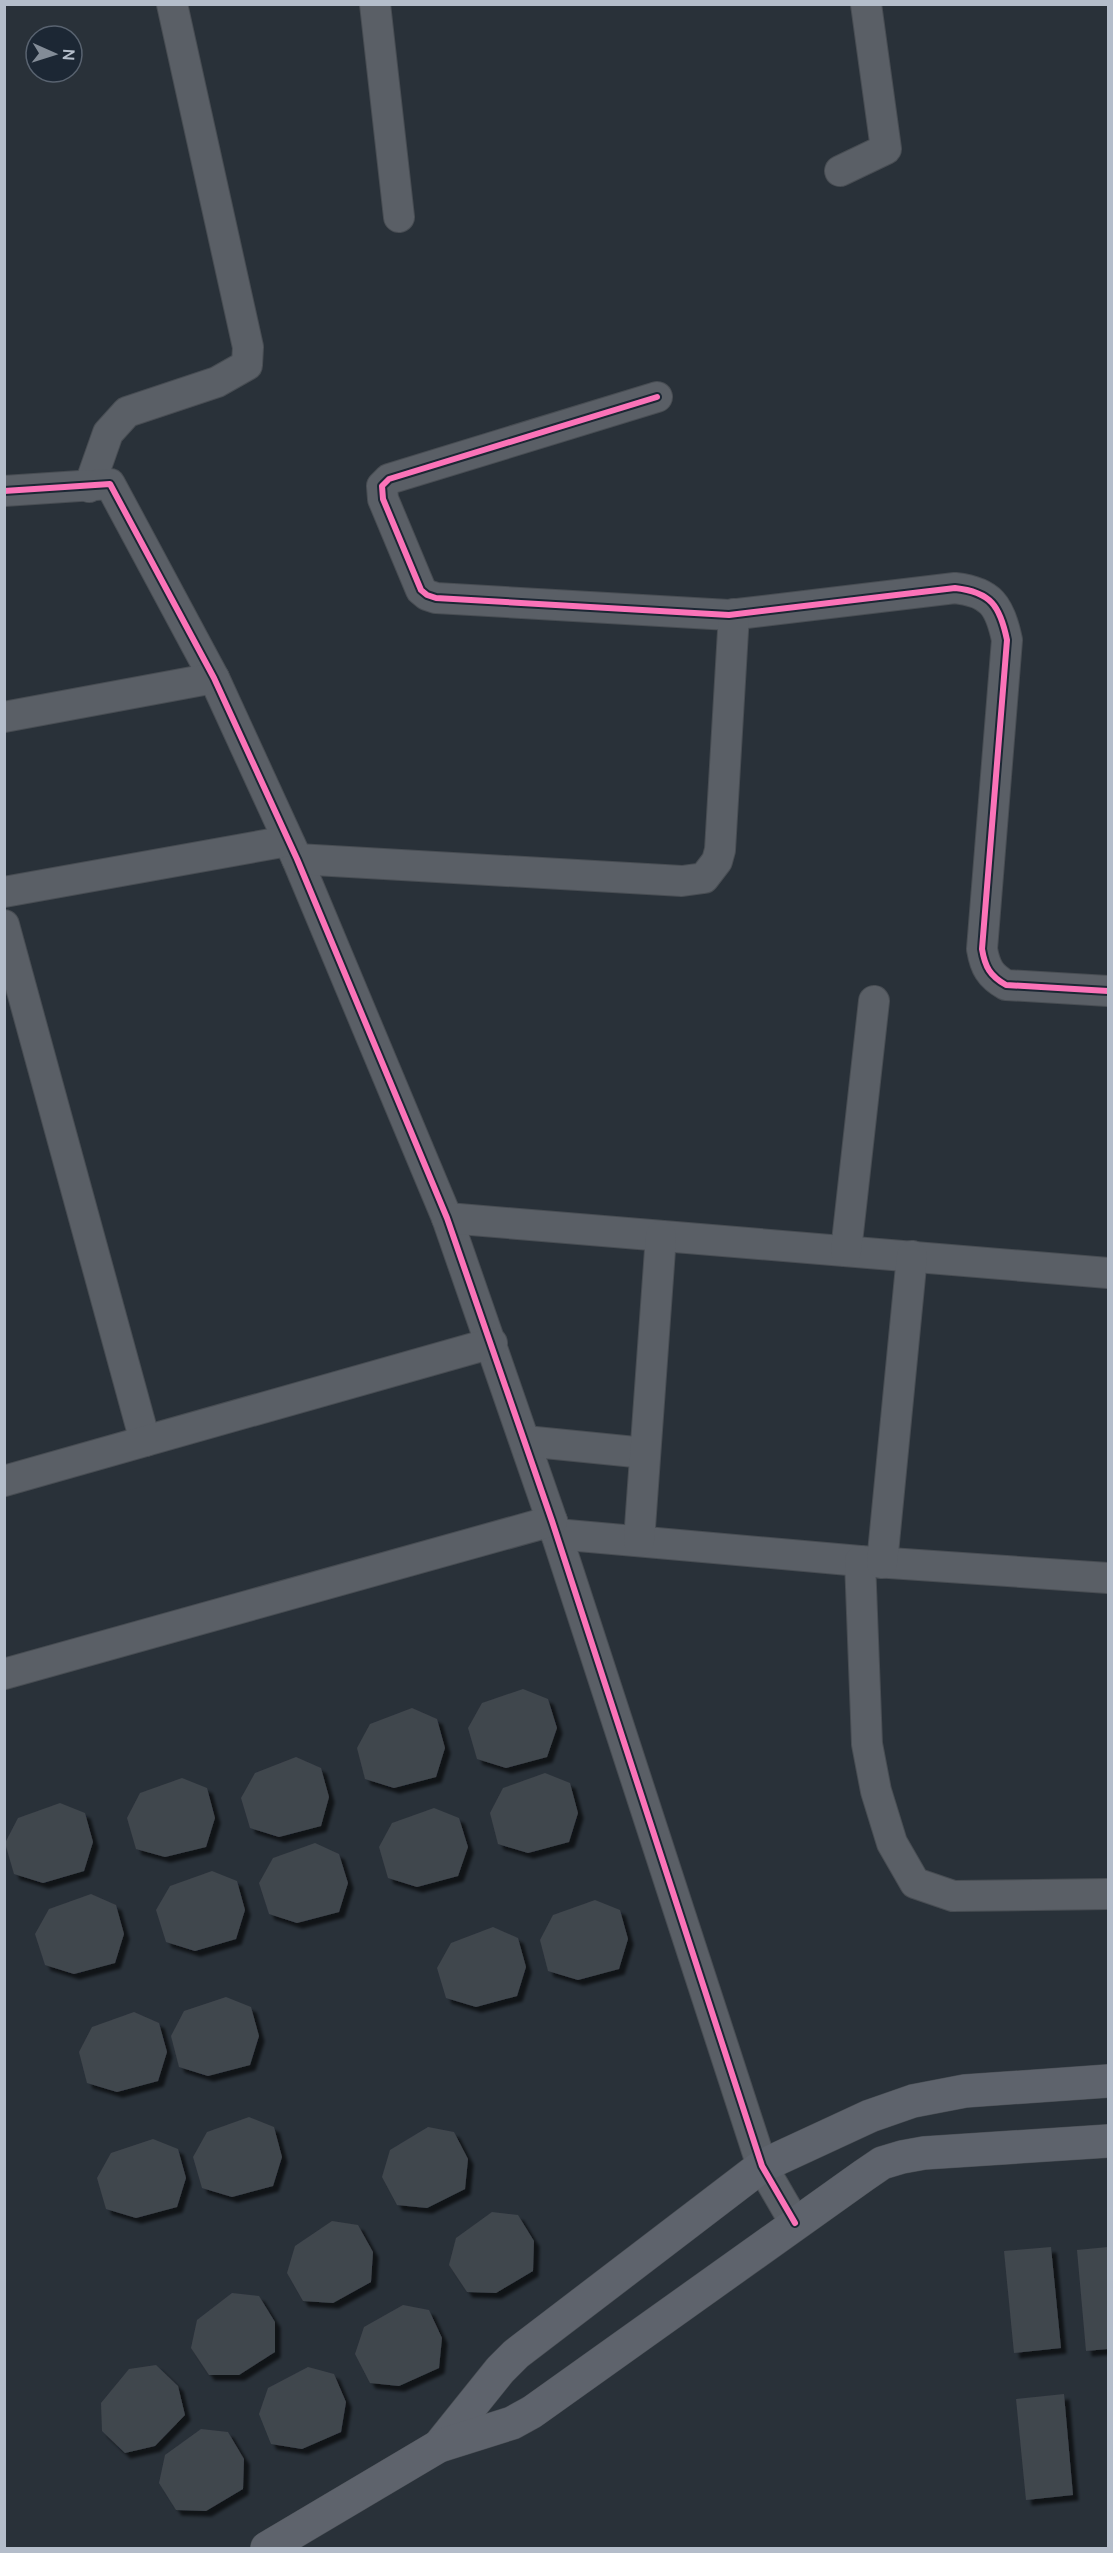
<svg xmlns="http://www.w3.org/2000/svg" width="1113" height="2553" font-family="Manrope,sans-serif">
<defs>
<filter id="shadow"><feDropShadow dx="5.5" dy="5.5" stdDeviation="1.5" flood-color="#0009"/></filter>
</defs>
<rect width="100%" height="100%" fill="#293139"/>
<g fill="#40464d" filter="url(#shadow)">
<polygon points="523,1689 548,1699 557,1728 547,1757 506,1768 477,1759 468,1728 482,1703"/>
<polygon points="412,1708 437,1719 445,1748 436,1777 394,1788 365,1779 357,1748 370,1724"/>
<polygon points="296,1757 321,1768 329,1797 321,1826 279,1837 250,1828 241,1798 255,1773"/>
<polygon points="545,1773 570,1783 578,1813 569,1842 528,1853 498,1844 490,1813 503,1788"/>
<polygon points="182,1778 207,1788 215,1818 206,1847 165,1857 136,1849 127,1818 140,1793"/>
<polygon points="60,1803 85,1813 93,1842 84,1871 43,1883 14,1874 5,1843 18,1818"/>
<polygon points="434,1808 459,1818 468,1847 458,1876 417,1887 388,1878 379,1847 392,1823"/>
<polygon points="315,1843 339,1854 348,1883 339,1912 297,1923 269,1914 259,1883 273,1858"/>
<polygon points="212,1871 237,1881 245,1910 236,1939 195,1951 166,1942 156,1910 170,1886"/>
<polygon points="91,1894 116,1905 124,1934 115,1963 74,1974 45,1965 35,1934 49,1909"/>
<polygon points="595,1900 620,1910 628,1939 619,1969 578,1980 548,1971 540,1940 553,1915"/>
<polygon points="493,1927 518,1938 526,1967 517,1996 476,2007 446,1998 437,1968 451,1943"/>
<polygon points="226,1997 251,2007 259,2036 250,2065 208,2076 179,2067 171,2036 184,2011"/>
<polygon points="134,2012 159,2023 167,2052 158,2081 117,2092 87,2083 79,2052 92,2027"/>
<polygon points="249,2117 274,2127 282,2157 273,2186 232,2197 202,2188 193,2157 207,2132"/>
<polygon points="428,2127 454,2132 468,2159 465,2189 427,2208 397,2205 382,2177 390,2150"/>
<polygon points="153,2139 178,2149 186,2178 177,2207 136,2218 106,2209 97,2178 111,2153"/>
<polygon points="492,2212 518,2215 534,2241 533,2271 496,2293 467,2292 449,2265 456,2238"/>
<polygon points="332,2221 358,2225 373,2252 371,2282 333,2303 303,2301 287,2273 295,2246"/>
<polygon points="1051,2247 1061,2348 1014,2353 1004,2251"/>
<polygon points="1108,2247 1108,2349 1086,2351 1077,2250"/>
<polygon points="232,2293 259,2296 275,2322 275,2352 239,2375 209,2375 191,2348 197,2320"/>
<polygon points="403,2305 429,2310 442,2338 439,2368 399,2386 370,2383 355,2354 364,2327"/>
<polygon points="156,2365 178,2386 185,2415 155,2446 125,2453 102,2431 101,2403 129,2369"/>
<polygon points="308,2367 334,2374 346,2402 341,2432 302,2449 271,2444 259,2414 268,2388"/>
<polygon points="1064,2394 1073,2495 1026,2500 1016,2399"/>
<polygon points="201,2429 228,2432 244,2459 243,2489 206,2511 176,2510 159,2483 165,2455"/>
</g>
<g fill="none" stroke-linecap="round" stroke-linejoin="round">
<defs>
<g id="street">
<polyline points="375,4 399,217"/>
<polyline points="840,171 886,149 866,4"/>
<path d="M657,397L389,479L382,486L383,499L421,590L427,595L436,598L729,615L955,588C991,592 1000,606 1007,640L982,949C985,967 990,976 1006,985L1108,991"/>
<polyline points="89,487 108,433 127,412 217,382 247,365 248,347 172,4"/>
<polyline points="4,491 110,484 214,678 297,859 447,1218 552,1521 762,2166 795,2223"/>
<polyline points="4,717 214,678"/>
<polyline points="297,859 682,881 704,878 717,861 720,850 734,614"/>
<polyline points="4,892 288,841"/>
<polyline points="4,925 145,1441"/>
<polyline points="447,1218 1108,1273"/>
<polyline points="846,1251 874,1001"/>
<polyline points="525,1441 645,1453"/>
<polyline points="4,1481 492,1343"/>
<polyline points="556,1534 860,1561 1108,1578"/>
<polyline points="639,1541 661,1236"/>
<polyline points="860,1561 867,1744 876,1791 892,1843 915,1883 953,1896 1108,1894"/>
<polyline points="882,1563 912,1256"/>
<polyline points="4,1674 552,1521"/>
</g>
<g id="secondary">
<polyline points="439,2446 500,2370 516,2354 762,2166 870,2116 913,2101 965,2091 1108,2081"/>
<polyline points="267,2548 439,2446 512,2423 532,2412 863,2176 882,2163 902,2157 924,2153 1108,2141"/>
</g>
</defs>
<use href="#street" stroke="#484d53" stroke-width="32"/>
<use href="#secondary" stroke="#484d53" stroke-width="34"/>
<use href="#street" stroke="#5a5f66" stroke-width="30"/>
<use href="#secondary" stroke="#5e636c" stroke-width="33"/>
<defs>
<g id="cycleway">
<path d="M657,397L389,479L382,486L383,499L421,590L427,595L436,598L729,615L955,588C991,592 1000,606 1007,640L982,949C985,967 990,976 1006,985L1108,991"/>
<polyline points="4,491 110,484 214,678 297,859 447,1218 552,1521 762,2166 795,2223"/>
</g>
</defs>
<use href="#cycleway" stroke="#1c2734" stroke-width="10"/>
<use href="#cycleway" stroke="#fb73b8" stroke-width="6"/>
</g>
<rect width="1113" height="2553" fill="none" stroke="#b4bdca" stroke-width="12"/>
<g transform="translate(54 54) rotate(93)"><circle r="28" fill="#1c2734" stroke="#596370" stroke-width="1.5"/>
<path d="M0-4.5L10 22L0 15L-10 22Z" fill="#838c97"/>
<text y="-9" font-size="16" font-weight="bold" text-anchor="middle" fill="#b4bdca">N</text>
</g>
</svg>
